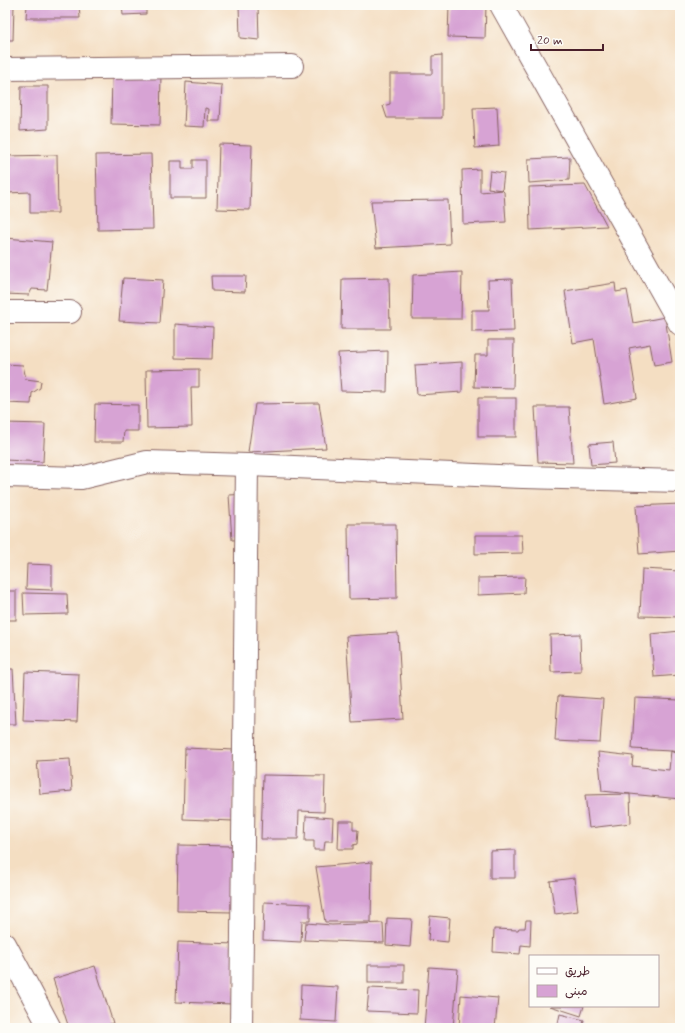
<svg xmlns="http://www.w3.org/2000/svg" width="685" height="1033" font-family="Mynerve,'Playpen Sans Arabic',sans-serif">
<rect width="100%" height="100%" fill="#fdfcf7"/>
<filter id="ink" filterUnits="userSpaceOnUse"><feTurbulence type="fractalNoise" baseFrequency=".025" numOctaves="2"/><feDisplacementMap in="SourceGraphic" scale="8" xChannelSelector="R" yChannelSelector="G"/><feConvolveMatrix kernelMatrix="1 2 1 2 8 2 1 2 1" color-interpolation-filters="sRGB"/></filter>
<filter id="wash" filterUnits="userSpaceOnUse"><feTurbulence type="fractalNoise" baseFrequency=".012" numOctaves="4" result="noise"/><feDisplacementMap in="SourceGraphic" scale="16" xChannelSelector="R" yChannelSelector="G"/><feGaussianBlur stdDeviation="0.9" result="paint"/><feColorMatrix in="noise" values="0 0 0 0 0 0 0 0 0 0 0 0 0 0 0 0 0 1.4 0 .05"/><feComposite in="paint" operator="in"/></filter>
<g filter="url(#wash)">
<rect width="100%" height="100%" fill="#f4dec2"/>
<g id="blocks">
<g fill="#d7a3d4">
<polygon points="5,5 14,5 13,40 5,40"/>
<polygon points="27,5 79,5 80,18 26,18"/>
<polygon points="122,5 146,5 146,14 123,15"/>
<polygon points="239,5 258,5 259,40 240,38"/>
<polygon points="449,5 486,5 485,38 448,37"/>
<polygon points="442,55 442,118 387,118 383,106 390,104 390,74 432,74 432,56"/>
<polygon points="112,72 161,73 160,125 111,124"/>
<polygon points="186,82 222,85 220,121 208,121 209,109 205,108 204,127 184,126"/>
<polygon points="21,86 48,86 48,129 20,131"/>
<polygon points="497,107 499,146 475,148 473,108"/>
<polygon points="219,144 252,145 250,210 217,209"/>
<polygon points="151,154 153,229 98,230 96,155"/>
<polygon points="57,155 58,213 30,213 30,192 7,193 6,156"/>
<polygon points="570,157 569,180 529,183 528,159"/>
<polygon points="193,160 206,160 206,198 170,198 170,161 182,161 182,169 193,169"/>
<polygon points="480,169 480,192 502,190 504,192 506,222 463,224 462,170"/>
<polygon points="490,171 504,173 502,190 488,188"/>
<polygon points="585,185 607,226 530,230 529,187"/>
<polygon points="448,200 450,244 376,248 371,201"/>
<polygon points="6,238 52,242 47,290 32,289 29,295 5,294 5,256"/>
<polygon points="462,272 461,319 412,319 413,275"/>
<polygon points="211,276 246,276 245,292 212,291"/>
<polygon points="123,278 163,280 160,323 119,321"/>
<polygon points="389,278 390,329 341,329 342,279"/>
<polygon points="512,279 514,331 472,332 472,310 489,310 488,280"/>
<polygon points="615,283 616,292 627,290 633,323 665,317 672,362 654,365 650,344 629,348 637,398 604,404 594,339 573,343 565,291"/>
<polygon points="175,324 213,327 212,359 175,358"/>
<polygon points="488,340 514,340 513,388 474,387 475,355 488,355"/>
<polygon points="388,351 387,392 341,391 338,353"/>
<polygon points="462,362 462,392 417,395 415,365"/>
<polygon points="5,364 23,365 26,379 41,381 40,388 32,393 31,404 5,403"/>
<polygon points="199,369 199,387 191,387 192,427 147,428 146,370"/>
<rect x="478" y="398" width="38" height="39"/>
<polygon points="319,403 326,448 248,452 255,404"/>
<polygon points="95,404 138,405 138,431 124,431 123,442 94,442"/>
<polygon points="535,407 569,407 573,463 538,462"/>
<polygon points="5,423 45,424 43,462 5,460"/>
<polygon points="613,442 615,463 591,465 589,444"/>
<polygon points="248,494 251,539 232,540 229,495"/>
<polygon points="680,504 680,551 639,554 636,506"/>
<polygon points="348,524 396,524 397,598 349,599"/>
<polygon points="475,535 522,535 523,553 475,554"/>
<polygon points="27,564 52,565 52,590 26,589"/>
<polygon points="642,569 680,571 680,617 640,616"/>
<polygon points="525,577 524,593 478,595 478,578"/>
<rect x="5" y="591" width="11" height="29"/>
<polygon points="23,593 67,594 68,614 24,615"/>
<polygon points="680,631 680,675 654,677 651,634"/>
<polygon points="398,633 403,719 352,722 346,636"/>
<polygon points="580,634 581,671 551,672 550,635"/>
<polygon points="5,669 13,669 16,724 5,724"/>
<polygon points="25,672 79,674 77,722 23,720"/>
<polygon points="558,696 603,699 600,743 555,741"/>
<polygon points="635,698 680,700 680,752 671,751 680,756 680,799 630,794 631,823 589,828 585,795 630,794 602,791 598,752 633,756 632,766 669,770 671,751 632,749"/>
<polygon points="185,748 235,750 233,821 183,819"/>
<polygon points="70,759 72,791 40,794 37,761"/>
<polygon points="263,775 325,776 324,812 299,811 298,839 261,839"/>
<polygon points="306,816 333,818 332,841 325,841 324,850 314,850 314,841 305,841"/>
<polygon points="339,821 353,821 353,830 358,830 357,844 353,845 353,849 338,849"/>
<polygon points="178,845 234,846 233,912 177,911"/>
<polygon points="515,850 515,878 490,878 490,851"/>
<polygon points="372,862 371,922 325,922 316,867"/>
<polygon points="574,878 578,911 555,914 550,881"/>
<polygon points="264,902 310,904 310,921 302,921 301,942 263,940"/>
<polygon points="430,916 450,918 448,942 428,940"/>
<polygon points="680,917 680,929 679,929 678,918"/>
<polygon points="387,918 412,919 410,947 386,945"/>
<polygon points="526,920 531,920 530,946 521,945 520,954 493,952 494,929 518,930 519,928 525,928"/>
<polygon points="306,923 332,925 383,923 384,943 304,940"/>
<polygon points="178,942 235,944 233,1004 176,1002"/>
<rect x="368" y="965" width="36" height="18"/>
<polygon points="95,966 113,1023 98,1028 69,1028 53,979"/>
<polygon points="429,967 458,969 453,1028 424,1028"/>
<polygon points="301,985 338,987 336,1022 300,1020"/>
<polygon points="369,988 418,990 417,1013 367,1011"/>
<polygon points="461,995 498,998 495,1028 459,1028"/>
<polygon points="550,1006 584,1006 581,1016"/>
<polygon points="560,1014 584,1020 582,1028 557,1028"/>
</g>
</g>
</g>
<g filter="url(#ink)">
<use href="#blocks" fill-opacity="0" stroke="#866260" stroke-width="1"/>
<g fill="none" stroke-linecap="round" stroke-linejoin="round">
<defs>
<g id="minor">
<polyline points="501,5 680,324"/>
<polyline points="5,69 292,66"/>
<polyline points="5,312 70,312"/>
<polyline points="5,476 81,478 147,462 247,465 523,477 680,481"/>
<polyline points="5,944 50,1028"/>
<polyline points="241,1028 247,465"/>
</g>
</defs>
<use href="#minor" stroke="#866260" stroke-width="24"/>
<use href="#minor" stroke="#fff" stroke-width="22"/>
</g>
</g>
<rect width="685" height="1033" fill="none" stroke="#fdfcf7" stroke-width="20"/>
<rect x="529" y="955" width="130" height="52" fill="#fdfcf7" stroke="#b5a4a5"/>
<rect x="537" y="968" width="20" height="6" fill="#ffffff" stroke="#b5a4a5"/>
<text x="565" y="975" font-size="12" fill="#4a1f2b">طريق</text>
<rect x="537" y="985" width="20" height="12" fill="#d7a3d4" stroke="#b5a4a5"/>
<text x="565" y="995" font-size="12" fill="#4a1f2b">مبنى</text>
<path d="M531 44v6h72v-6" fill="none" stroke="#4a1f2b" stroke-width="2"/>
<text x="537" y="44" font-size="12" fill="#4a1f2b" stroke="#fdfcf7" stroke-width="3" paint-order="stroke">20 m</text>
</svg>
